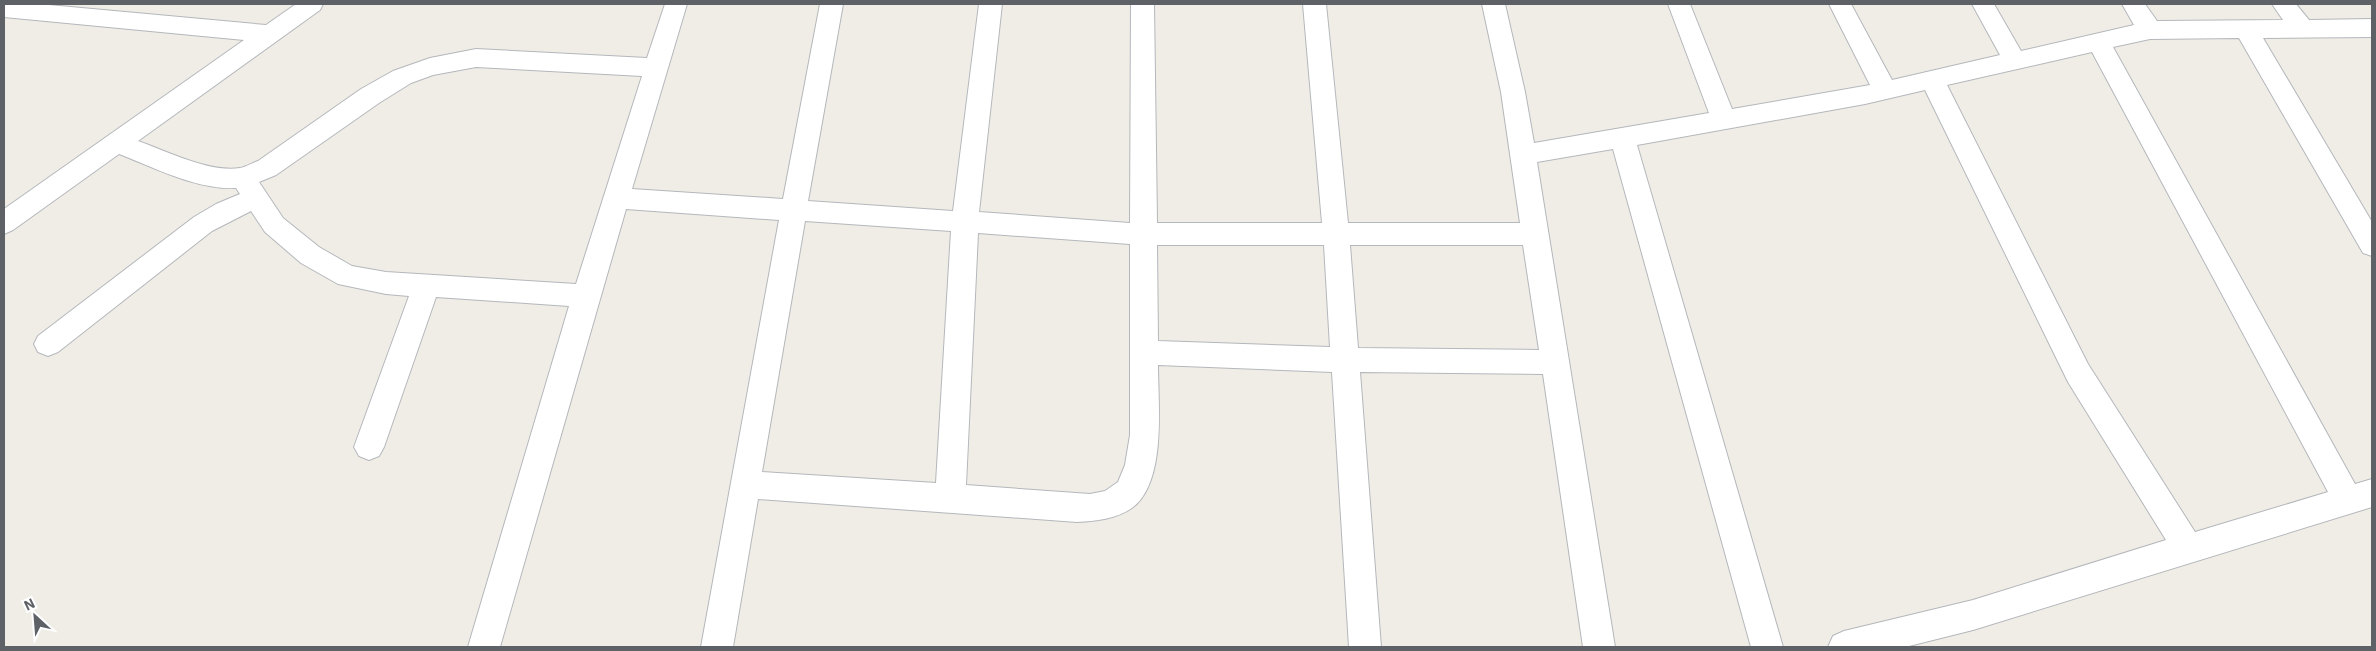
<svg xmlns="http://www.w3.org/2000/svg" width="2376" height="651" font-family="'IBM Plex Sans',sans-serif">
<rect width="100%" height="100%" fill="#f0ede7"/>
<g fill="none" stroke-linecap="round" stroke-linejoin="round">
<defs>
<path id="street" d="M4,4H38L266,25L296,4H323L320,10L138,141C167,151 209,173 240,168C246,167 252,163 258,161L361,89L393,71L430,58L476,49L647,58L665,4H687L632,189L783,199L820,4H843L808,201L953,211L979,4H1002L979,212L1130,223L1131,4H1154L1157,223H1322L1303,4H1326L1348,223H1520L1501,92L1482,4H1505L1525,92L1534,143L1709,113L1668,4H1690L1732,109L1870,85L1829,4H1851L1892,80L2000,55L1972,4H1994L2021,51L2134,25L2122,4H2145L2157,21L2283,20L2272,4H2296L2309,20L2372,19V37L2263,38L2372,222V256L2363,253L2239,38L2150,39L2113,47L2355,484L2372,479V507L1973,630L1905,647H1828L1833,636L1844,631L1973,600L2166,540L2068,382L1925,90L1865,104L1637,145L1783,647H1751L1613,149L1537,162L1615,647H1583L1543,374L1360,372L1381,647H1349L1332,372L1158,365C1158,404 1167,482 1132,508C1116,519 1096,521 1077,522L758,499L733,647H701L779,220L626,209L500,647H468L569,306L436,297L384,447L379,456L369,460L359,456L354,447L409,296L386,294L338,284L301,263L265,232L251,211L212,231L58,352L48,356L38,352L34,344L38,336L194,217L216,204L240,194L236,188C197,190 155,168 119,154L13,230L4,234V209L244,40L4,17ZM2092,52L2328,492L2195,532L2088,364L1947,85ZM476,67L642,76L576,284L386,272L352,266L319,247L283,218L259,182L276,175L379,103L411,83L433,75ZM805,221L951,231L936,483L762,472ZM978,233L1130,244V435L1125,465L1118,482L1105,491L1090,494L966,485ZM1157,245H1324L1330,347L1158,341ZM1350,245H1523L1539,350L1358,348Z"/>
</defs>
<use href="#street" stroke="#b4b7bb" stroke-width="2"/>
<use href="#street" fill="#fff" fill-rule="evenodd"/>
</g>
<rect width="2376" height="651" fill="none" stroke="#5e6266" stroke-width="10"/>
<g transform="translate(35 616) rotate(334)" stroke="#ffffff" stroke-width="4" paint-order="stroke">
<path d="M0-4L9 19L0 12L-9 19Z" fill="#5e6266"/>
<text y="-8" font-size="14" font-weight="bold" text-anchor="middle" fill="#5e6266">N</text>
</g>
</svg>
